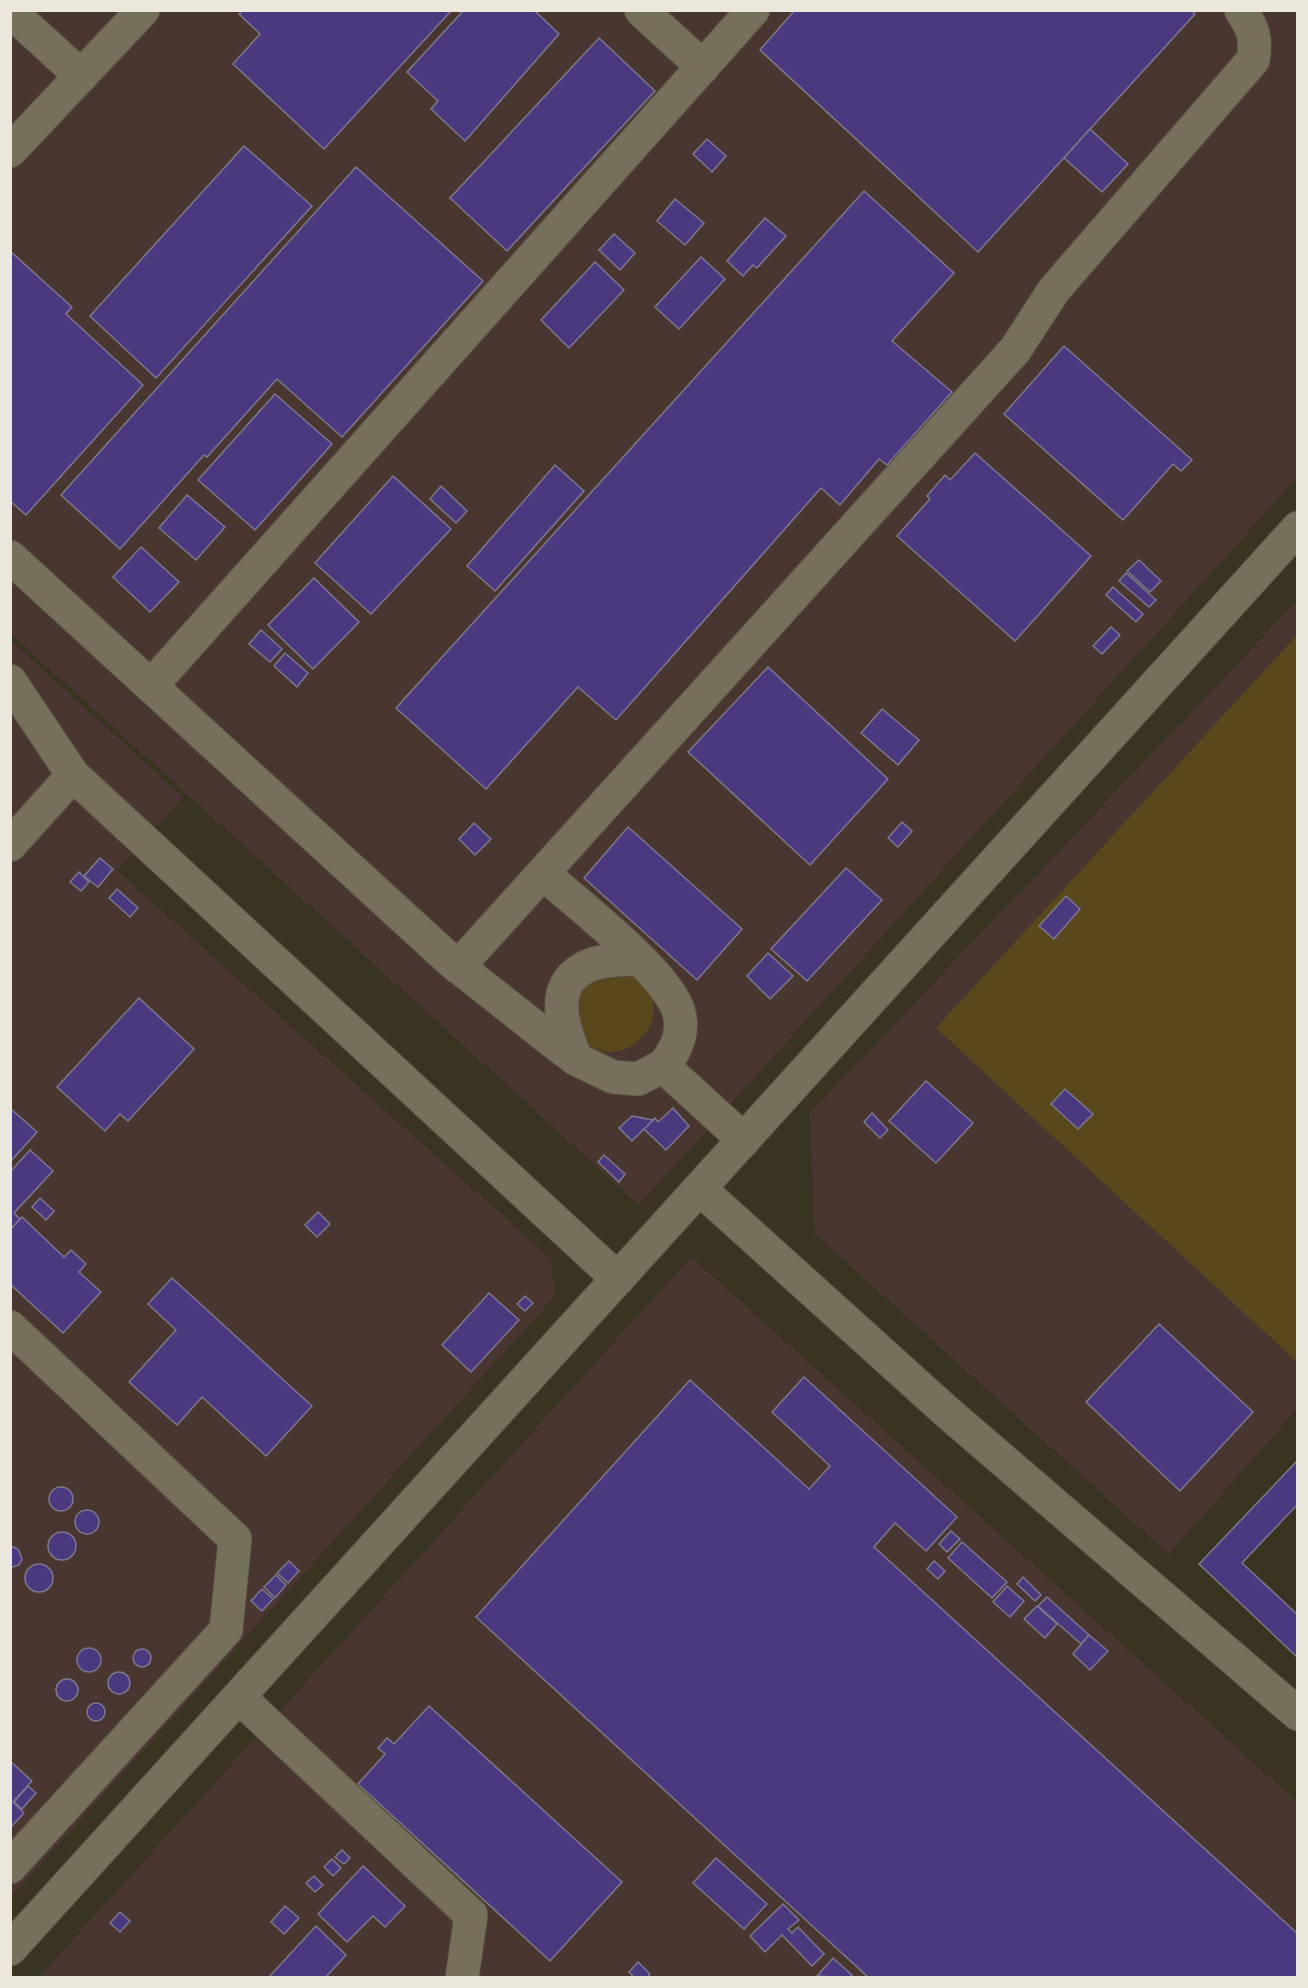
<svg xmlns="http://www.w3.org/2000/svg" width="1308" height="1988" font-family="'PT Sans Narrow',sans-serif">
<rect width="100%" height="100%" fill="#393322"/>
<g fill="#4a3631">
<polygon points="10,11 1297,11 1297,478 639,1205 11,634"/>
<polygon points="1297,601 1297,1409 1169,1554 815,1234 809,1114"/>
<polygon points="11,641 183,797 117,871 551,1259 555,1296 11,1897"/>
<polygon points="691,1257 1297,1802 1297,1977 38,1978"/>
</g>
<g fill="#58481b">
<polygon points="1297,635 1297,1362 936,1028"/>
<path d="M633,973C638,980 648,987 651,995C663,1022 637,1052 610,1052C600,1052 592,1047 584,1042L573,992L580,980Z"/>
</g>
<g fill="#4b3980" stroke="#7c798d" stroke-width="1.5">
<polygon points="243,10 452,10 324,149 233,64 260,34 239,14"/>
<polygon points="464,10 534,10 559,34 465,141 431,109 438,101 407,72"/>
<polygon points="795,10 1191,10 1195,14 978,252 760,50"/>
<polygon points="599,38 655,91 507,251 450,198"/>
<polygon points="1090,129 1128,164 1102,192 1064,158"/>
<polygon points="707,139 726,156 712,172 693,154"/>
<polygon points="244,146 312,206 156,378 90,316"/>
<polygon points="356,167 483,281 342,437 277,379 207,457 204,455 120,549 61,495"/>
<polygon points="864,191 954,273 892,341 952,392 887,465 879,459 840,505 821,488 616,720 578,687 486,789 396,708"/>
<polygon points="675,199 704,223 685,245 657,221"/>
<polygon points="765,218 786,236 757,268 753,265 743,276 727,261"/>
<polygon points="614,234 635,253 620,270 599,250"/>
<polygon points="10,251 72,307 66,314 143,385 26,515 10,501"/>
<polygon points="701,257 725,279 679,329 655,307"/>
<polygon points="595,262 624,290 569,348 541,320"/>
<polygon points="1064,346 1192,460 1181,471 1173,464 1123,520 1004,414"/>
<polygon points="275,394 332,444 255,530 198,480"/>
<polygon points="975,453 1091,556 1015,641 897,536 930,499 927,496 945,475 950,480"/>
<polygon points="555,465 584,491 495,591 467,566"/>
<polygon points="393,476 451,529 371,614 315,563"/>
<polygon points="441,486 467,511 456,523 430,499"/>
<polygon points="187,495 225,527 196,560 159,528"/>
<polygon points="141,547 179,582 150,612 113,577"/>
<polygon points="1139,560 1161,581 1150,592 1127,571"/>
<polygon points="1126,573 1156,600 1149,607 1119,581"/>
<polygon points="314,578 359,622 313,669 268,625"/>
<polygon points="1113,587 1143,614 1136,622 1106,595"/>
<polygon points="1111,627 1120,635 1102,654 1093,646"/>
<polygon points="261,630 282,649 270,662 249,644"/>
<polygon points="285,653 308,673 297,687 274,666"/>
<polygon points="768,667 888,779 810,865 688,752"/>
<polygon points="882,709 919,740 898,765 861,733"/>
<polygon points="902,822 912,831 898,847 888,838"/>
<polygon points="474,823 491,839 475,855 459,839"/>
<polygon points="628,827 742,929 697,980 584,878"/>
<polygon points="100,858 113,869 98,887 84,876"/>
<polygon points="846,868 882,900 807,981 771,949"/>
<polygon points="79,872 89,882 81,891 70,882"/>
<polygon points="117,889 138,908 130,917 109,898"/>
<polygon points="1066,896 1080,909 1054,939 1039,926"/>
<polygon points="768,953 793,976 770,999 747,976"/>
<polygon points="139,998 194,1049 128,1121 120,1114 105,1131 57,1087"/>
<polygon points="926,1081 973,1123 936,1163 889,1121"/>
<polygon points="1065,1089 1093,1114 1078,1129 1051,1104"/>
<polygon points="10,1108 37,1132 10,1162"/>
<polygon points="673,1108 689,1126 666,1150 644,1129 655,1118 658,1122"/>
<polygon points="872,1113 888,1130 880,1138 864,1122"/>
<polygon points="632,1116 653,1120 632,1141 619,1128"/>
<polygon points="30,1150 53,1171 14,1213 20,1219 10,1230 10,1172"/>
<polygon points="604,1155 625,1174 619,1182 598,1162"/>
<polygon points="40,1198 54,1211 46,1220 32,1207"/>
<polygon points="318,1212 330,1224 317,1237 305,1225"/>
<polygon points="22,1217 64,1257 71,1250 86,1264 79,1272 101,1292 63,1333 10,1284 10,1230"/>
<polygon points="172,1278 312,1406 266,1456 202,1397 177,1425 129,1382 176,1330 148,1304"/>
<polygon points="489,1293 519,1320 471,1372 442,1345"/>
<polygon points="525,1296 533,1303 525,1311 517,1304"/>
<polygon points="1159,1324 1253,1412 1180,1491 1086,1402"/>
<polygon points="804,1377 957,1517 926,1551 895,1523 874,1547 1298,1934 1298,1978 869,1978 476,1617 690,1380 809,1489 830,1466 772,1412"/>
<polygon points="1298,1460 1298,1504 1242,1563 1298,1615 1298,1658 1199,1564"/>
<circle cx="61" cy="1499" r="12"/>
<circle cx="87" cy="1522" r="12"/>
<polygon points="951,1531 960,1539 947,1552 939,1544"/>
<circle cx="62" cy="1546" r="14"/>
<polygon points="962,1542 1007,1582 992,1598 948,1558"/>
<polygon points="11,1546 18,1549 22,1559 19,1565 10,1568"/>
<polygon points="289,1561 299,1571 288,1583 277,1573"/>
<polygon points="934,1561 945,1571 938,1579 927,1569"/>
<circle cx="39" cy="1578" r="14"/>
<polygon points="276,1575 286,1585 275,1598 264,1587"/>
<polygon points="1023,1577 1041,1595 1035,1601 1017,1584"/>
<polygon points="1007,1586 1024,1601 1010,1617 993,1602"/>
<polygon points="262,1589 273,1599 262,1611 251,1601"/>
<polygon points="1047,1597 1089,1635 1081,1644 1038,1606"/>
<polygon points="1037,1606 1057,1624 1045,1638 1024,1619"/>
<polygon points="1089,1635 1108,1651 1090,1670 1073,1654"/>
<circle cx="89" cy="1660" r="12"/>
<circle cx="142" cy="1658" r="9"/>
<circle cx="119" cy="1683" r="11"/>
<circle cx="67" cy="1690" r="11"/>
<circle cx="96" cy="1712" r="9"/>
<polygon points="429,1706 622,1882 550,1961 358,1784 385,1754 378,1748 387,1738 394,1744"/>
<polygon points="10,1761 32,1781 13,1802 24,1813 10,1828"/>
<polygon points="28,1786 36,1793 22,1809 14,1802"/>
<polygon points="342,1850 350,1858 344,1864 335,1857"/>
<polygon points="716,1858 767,1904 744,1929 693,1883"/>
<polygon points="332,1859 341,1868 333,1876 324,1867"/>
<polygon points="363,1866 405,1906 385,1927 373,1916 347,1942 318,1914"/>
<polygon points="314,1876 323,1885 315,1892 306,1883"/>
<polygon points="783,1904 799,1920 788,1929 792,1933 798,1927 824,1954 812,1966 782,1935 765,1952 750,1936"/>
<polygon points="285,1906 299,1918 284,1934 271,1922"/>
<polygon points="120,1912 130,1921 120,1932 110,1923"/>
<polygon points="316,1926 346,1955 325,1978 268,1978"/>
<polygon points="833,1958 852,1975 849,1978 817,1976"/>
<polygon points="638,1962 650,1974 647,1978 635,1978 629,1972"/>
</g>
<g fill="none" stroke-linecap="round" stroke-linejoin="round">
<defs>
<g id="minor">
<polyline points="641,10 703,67"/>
<polyline points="10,11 81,76"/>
<polyline points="10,151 143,10"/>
<polyline points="10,557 451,961 551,1040 576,1059 613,1077 638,1079 663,1066 744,1140"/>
<polyline points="10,681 73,775 618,1279"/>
<polyline points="151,686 753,10"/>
<polyline points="10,845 73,775"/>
<path d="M543,873C577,904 660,967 677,1007C686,1029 677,1050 663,1066"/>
<path d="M458,967L1015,350L1054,290L1253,60C1257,39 1253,28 1241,10"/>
<path d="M576,1059C562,1025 546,981 593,964C607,959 625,960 639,959"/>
<polyline points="700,1189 947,1412 1298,1714"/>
<polyline points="10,1327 235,1539 226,1630 10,1867"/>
<polyline points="239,1697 471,1915 462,1978"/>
<polyline points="10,1949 1298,528"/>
</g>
</defs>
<use href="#minor" stroke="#564f41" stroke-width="35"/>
<use href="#minor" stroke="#766f5c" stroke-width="33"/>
</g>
<rect width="1308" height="1988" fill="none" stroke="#ebe7dd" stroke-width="24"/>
</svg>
